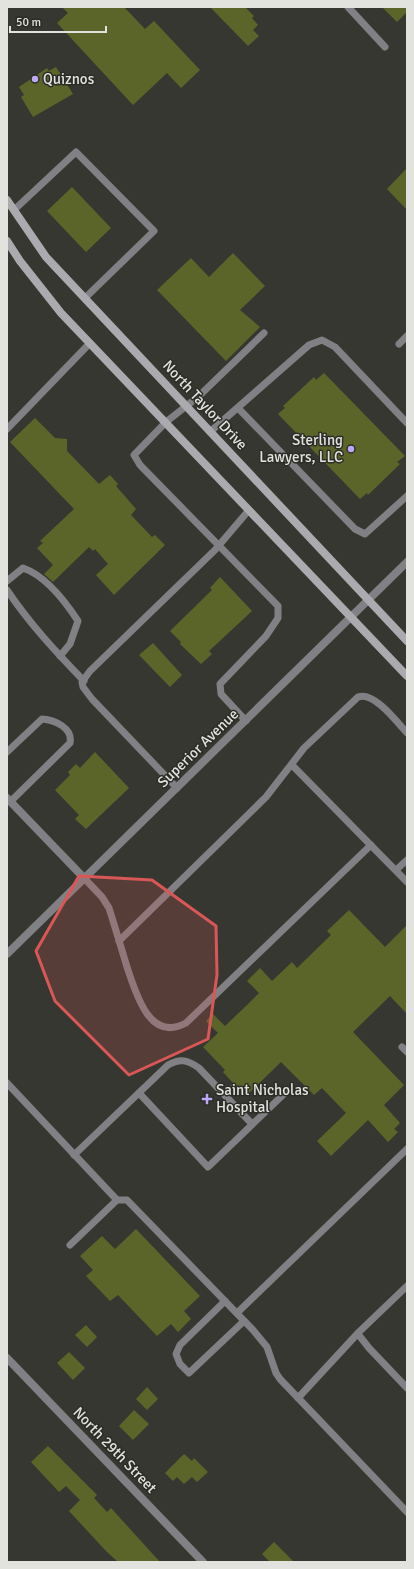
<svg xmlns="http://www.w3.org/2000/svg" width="414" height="1569" font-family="Signika,sans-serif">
<rect width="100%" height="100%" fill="#363731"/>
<g fill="#5c6529">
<polygon points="62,7 124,7 145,29 154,21 200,70 181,88 167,73 133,105 57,23 68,13"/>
<polygon points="210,7 245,7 254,16 252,18 258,25 253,30 259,36 248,46"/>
<polygon points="382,7 407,7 407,12 397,22"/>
<polygon points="56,67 73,94 33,117 21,97 24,95 19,87 47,68 49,71"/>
<polygon points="407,168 407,210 387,189"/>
<polygon points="72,187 111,228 86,252 47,211"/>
<polygon points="233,253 265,286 240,310 260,327 226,361 157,290 191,258 209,277"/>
<polygon points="324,373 405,456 397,462 400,464 368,495 367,493 360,499 278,414 285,408 283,406 314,377 316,380"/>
<polygon points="35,418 55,438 67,439 67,451 99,484 110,475 118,484 116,486 136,509 131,515 152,537 155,535 165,545 114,595 96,575 108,564 95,549 93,551 89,547 53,582 44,574 53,565 37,548 43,543 40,541 74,509 10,442"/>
<polygon points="220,577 252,611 209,651 212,654 201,664 180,644 181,642 170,631 212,590 210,588"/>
<polygon points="153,643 182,675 170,687 139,655"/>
<polygon points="95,752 129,788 86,829 75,819 79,815 55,790 70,775 68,772 76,764 80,768"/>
<polygon points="349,910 385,947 407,925 407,1014 390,996 353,1032 404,1085 384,1105 400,1123 394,1129 398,1132 388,1142 368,1120 331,1156 317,1141 346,1113 322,1088 314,1095 281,1062 249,1093 244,1088 238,1094 230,1086 233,1083 223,1072 225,1070 203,1047 218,1033 206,1021 213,1014 225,1026 247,1005 259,993 247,981 260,968 272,981 292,962 297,968 331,935 327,931"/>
<polygon points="136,1229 200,1296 184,1311 191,1319 178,1332 171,1324 157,1336 118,1295 110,1301 86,1276 93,1270 80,1256 102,1236 115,1249"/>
<polygon points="86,1325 97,1337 87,1347 75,1335"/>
<polygon points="69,1352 85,1368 73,1380 57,1363"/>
<polygon points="147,1387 158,1399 147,1410 136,1399"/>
<polygon points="134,1410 149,1424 133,1440 119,1426"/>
<polygon points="48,1446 97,1495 94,1498 107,1512 111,1508 160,1562 118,1562 106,1551 69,1511 80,1500 66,1486 59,1492 31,1462"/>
<polygon points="184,1454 192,1461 194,1458 208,1472 197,1482 192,1477 184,1484 177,1477 173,1481 165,1473"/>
<polygon points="274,1542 294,1562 270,1562 262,1554"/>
</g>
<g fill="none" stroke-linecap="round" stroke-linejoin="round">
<g stroke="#818084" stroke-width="7">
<polyline points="348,7 385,47"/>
<polyline points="14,210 76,152 154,231 85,298"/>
<polyline points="399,344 407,336"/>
<polyline points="238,408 355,529 365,534 407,496"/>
<polyline points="7,429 90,343"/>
<polyline points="211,431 309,345 322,340 335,347 407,423"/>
<path d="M7,581L23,568C46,576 65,601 78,621L70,644L60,656"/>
<path d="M7,590C29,623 56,652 84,681"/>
<polyline points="246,721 221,694 220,684 266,636 278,618 278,606 140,465 134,455 166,422 199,396 264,333"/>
<path d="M7,752L42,719C55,720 73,728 70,743L10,802"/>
<polyline points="292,765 407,882"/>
<polyline points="177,788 92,699 83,687 82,682 90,671 215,550 249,510"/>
<polyline points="396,870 407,860"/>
<path d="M84,878L102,897L109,908C115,927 121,947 127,967C136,993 149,1043 186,1023L371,845"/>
<path d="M119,941L266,797L304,748L358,697C374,691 397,722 407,733"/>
<polyline points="402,1047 407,1052"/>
<polyline points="7,1083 117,1200"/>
<polyline points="139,1093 208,1167 287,1091"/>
<path d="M74,1155L168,1065C180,1058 188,1060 199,1068L252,1124"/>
<polyline points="70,1245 117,1200 127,1200 253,1330 267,1347 276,1373 280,1379 407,1512"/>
<polyline points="225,1301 180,1345 176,1354 180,1364 189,1373 244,1321"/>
<polyline points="237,1313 407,1149"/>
<polyline points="358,1334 369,1348 407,1388"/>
<polyline points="298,1398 359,1332 407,1286"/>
</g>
<g stroke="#818084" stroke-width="8">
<polyline points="7,798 84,878"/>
<polyline points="7,1358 203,1562"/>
</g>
<polyline stroke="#818084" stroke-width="8" points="7,954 407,562"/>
<g stroke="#abaaaf" stroke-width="8">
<polyline points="7,200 46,257 407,641"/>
<polyline points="7,241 20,261 61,313 407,676"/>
</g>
</g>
<path fill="#d95756" fill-opacity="0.2" stroke="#d95756" stroke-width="3" stroke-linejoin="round" d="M79,876L152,880L216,926L217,975L208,1039L129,1075L55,1001L36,951Z"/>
<g fill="#bea9f4" stroke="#2c2d27" stroke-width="1.5">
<circle cx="35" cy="79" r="4"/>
<circle cx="351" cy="449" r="4"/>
<path d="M205 1093h4v4h4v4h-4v4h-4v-4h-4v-4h4z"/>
</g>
<g text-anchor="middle" stroke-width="3" stroke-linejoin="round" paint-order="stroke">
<g font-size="15" fill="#e2e3df" stroke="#2c2d27" text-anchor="start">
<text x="43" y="84">Quiznos</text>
<text x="343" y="445" text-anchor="end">Sterling<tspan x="343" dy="17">Lawyers, LLC</tspan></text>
<text x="216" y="1095">Saint Nicholas<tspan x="216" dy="17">Hospital</tspan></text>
</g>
<g font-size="15" fill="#e2e3df" stroke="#2c2d27">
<text transform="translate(205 405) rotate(47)" y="5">North Taylor Drive</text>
<text transform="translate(198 748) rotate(-44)" y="5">Superior Avenue</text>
<text transform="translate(115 1450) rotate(46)" y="5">North 29th Street</text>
</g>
</g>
<rect width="414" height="1569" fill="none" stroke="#e2e3df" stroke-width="16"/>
<path d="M10 26v6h96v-6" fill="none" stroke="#e2e3df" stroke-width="2"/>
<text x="16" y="26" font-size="12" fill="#e2e3df" stroke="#2c2d27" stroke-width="3" paint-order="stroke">50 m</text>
</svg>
